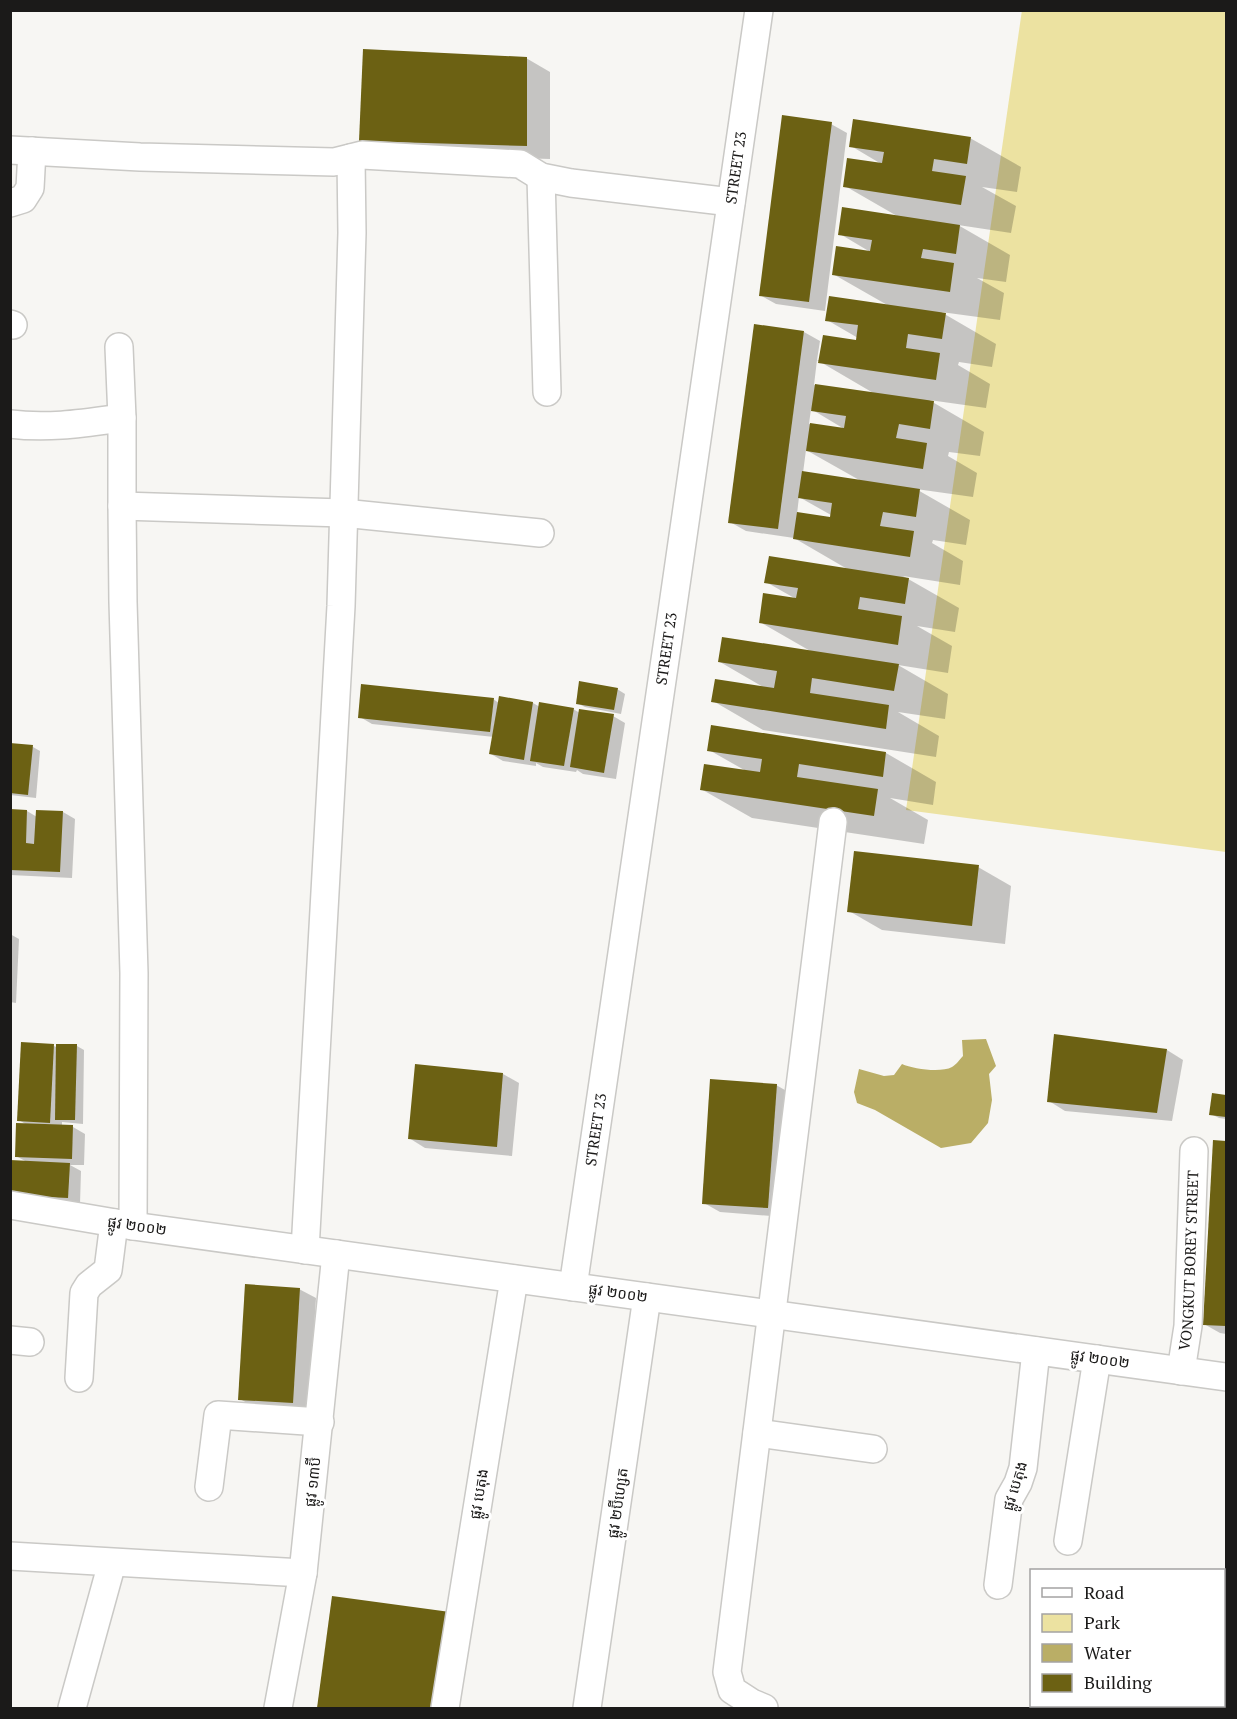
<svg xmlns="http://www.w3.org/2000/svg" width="1237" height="1719" font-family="'PT Serif','Noto Sans Khmer',serif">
<rect width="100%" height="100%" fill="#f7f6f3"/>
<polygon fill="#ece2a1" points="1022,10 1226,11 1226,852 906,810"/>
<path fill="#baae66" d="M986,1039L996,1066L989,1074L992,1100L988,1123L971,1143L941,1148L875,1110L857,1103L854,1092L859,1069L884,1076L894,1075L902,1064C913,1069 941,1073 952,1067C956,1065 960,1059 963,1056L962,1040Z"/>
<g fill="#0003" fill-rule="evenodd">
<polygon points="526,58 550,72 550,159 385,154 361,140"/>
<polygon points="831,124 847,133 825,311 776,304 760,295"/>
<path d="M970,138L1021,167L1017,192L982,187L1016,206L1011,233L958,225L1010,255L1006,282L977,278L1004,293L1000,320L941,312L996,344L992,367L959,362L958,365L990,384L986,408L929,400L984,432L980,456L949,452L948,456L977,473L973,497L916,489L970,520L966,545L933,540L932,543L963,561L960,585L903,576L959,608L955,632L917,626L952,646L948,673L898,665L948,694L945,719L898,712L939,736L936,757L763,730L713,701L765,688L720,662L812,652L760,622L796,599L766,582L849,570L794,538L746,531L730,522L804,332L820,341L817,360H820L858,342V338L827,320L889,306L833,274L872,253L840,234L897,216L845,186L883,165L851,146ZM817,360L875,394L814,385ZM811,409L846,430L809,424ZM806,450L861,481L803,473ZM799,497L831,515V519L797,514Z"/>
<polygon points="617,689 625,694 621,714 585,707 577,703"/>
<polygon points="493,699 499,703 533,703 540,707 573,709 580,713 613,716 625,723 616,779 583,774 577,770 576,772 543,767 536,763 536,766 503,761 491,754 494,737 372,724 360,717"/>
<polygon points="10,745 33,747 40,751 36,798 10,795"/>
<polygon points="709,750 886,753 936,782 933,805 890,798 928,820 924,844 752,818 701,789 746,771"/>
<polygon points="10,811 27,811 37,817 63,812 75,819 72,878 10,875"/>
<polygon points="978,867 1011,886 1005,944 882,930 849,911"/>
<polygon points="10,934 19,939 16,1003 10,1002"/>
<polygon points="54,1046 58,1048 77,1046 84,1050 83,1124 62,1122 62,1126 73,1127 85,1134 84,1165 70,1165 81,1171 80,1204 10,1197 27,1162 16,1156 27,1125 19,1120"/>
<polygon points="1167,1050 1183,1060 1172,1121 1065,1111 1049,1101"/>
<polygon points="503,1074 519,1083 512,1156 425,1148 409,1138"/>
<polygon points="776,1085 792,1094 784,1217 720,1212 704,1203"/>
<polygon points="1214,1095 1226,1096 1226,1119 1219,1118 1211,1114"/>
<polygon points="1214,1142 1226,1143 1226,1334 1220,1333 1204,1324"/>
<polygon points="299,1289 316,1298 309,1411 256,1408 240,1399"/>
<polygon points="334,1598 454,1708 319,1708"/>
</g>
<g fill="#6c6113">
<polygon points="363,49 527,57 527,146 359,141"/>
<polygon points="782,115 832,122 809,302 759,296"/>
<polygon points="853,119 971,137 967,164 934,159 932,171 966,176 961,205 843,187 847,158 882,163 884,152 849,147"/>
<polygon points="842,207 960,225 956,254 923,249 921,258 954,263 950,292 832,275 836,246 870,251 872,240 838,235"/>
<polygon points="829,296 946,313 942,339 908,334 906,348 940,353 936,380 818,363 823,335 856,340 858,325 825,321"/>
<polygon points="754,324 804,331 778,529 728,523"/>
<polygon points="815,384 934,401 930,429 899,424 896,438 927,443 923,469 806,451 810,423 844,428 846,416 811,411"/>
<polygon points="802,471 920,489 916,517 883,512 880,526 914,531 910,557 793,539 797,512 830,517 832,503 798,498"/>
<polygon points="769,556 909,578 905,604 860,597 858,609 902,616 898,645 759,623 763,593 796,598 798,588 764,583"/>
<polygon points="722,637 899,664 894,691 812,678 810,693 889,705 886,729 711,702 715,679 774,688 777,671 718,662"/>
<polygon points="579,681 618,688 614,710 576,704"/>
<polygon points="361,684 494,698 490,732 358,718"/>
<polygon points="499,696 533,702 524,760 489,754"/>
<polygon points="539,702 574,708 564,766 530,761"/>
<polygon points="579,709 614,714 604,773 570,767"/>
<polygon points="711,725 886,752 883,777 799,764 797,777 878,789 874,816 700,790 704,764 760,772 762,759 707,751"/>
<polygon points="10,743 33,745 28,795 10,793"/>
<polygon points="10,809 27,810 26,843 34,844 36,810 63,811 60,872 10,870"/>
<polygon points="854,851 979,865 972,926 847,912"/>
<polygon points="1054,1034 1167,1049 1157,1113 1047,1102"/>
<polygon points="21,1042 54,1044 50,1123 17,1121"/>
<polygon points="56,1044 77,1044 75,1120 55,1120"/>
<polygon points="415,1064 503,1073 497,1147 408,1139"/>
<polygon points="710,1079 777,1084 768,1208 702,1204"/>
<polygon points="1212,1093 1226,1095 1226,1117 1209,1115"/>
<polygon points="16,1123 73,1125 72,1159 15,1157"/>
<polygon points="1213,1140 1226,1141 1226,1326 1203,1325"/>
<polygon points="10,1160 70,1163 68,1198 10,1195"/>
<polygon points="245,1284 300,1288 293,1403 238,1400"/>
<polygon points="332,1596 450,1612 437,1708 317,1708"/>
</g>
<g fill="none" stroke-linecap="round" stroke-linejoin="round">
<defs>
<g id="minor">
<polyline points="10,150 140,157 334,162 362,155 520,164 541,177 571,183 731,202"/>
<polyline points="541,177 547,392"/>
<polyline points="10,203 23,199 30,188 32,151"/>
<polyline points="10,324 13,325"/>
<polyline points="119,347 122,418 122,506 123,602 134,973 133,1226"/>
<path d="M10,424C49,429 85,423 122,418"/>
<polyline points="122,506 343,513 540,533"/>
<polyline points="10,1205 133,1226 1226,1377"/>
<polyline points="305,1250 341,606 352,233 351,158"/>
<path id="s1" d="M573,1287L670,626L759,10"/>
<polyline points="10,1340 30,1342"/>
<path id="s2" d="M1181,1371L1188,1326L1194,1151"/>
<polyline points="79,1378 84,1293 89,1285 108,1270 114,1223"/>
<polyline points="757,1433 873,1449"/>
<polyline points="209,1487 218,1415 320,1422"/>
<polyline points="1068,1541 1097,1359"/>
<polyline points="10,1556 303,1573"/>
<polyline points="998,1585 1009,1499 1018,1483 1023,1468 1036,1351"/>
<polyline points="72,1708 112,1563"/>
<polyline points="278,1708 303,1573 336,1254"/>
<polyline points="445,1708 514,1279"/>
<polyline points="587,1708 647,1297"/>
<polyline points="764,1708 752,1703 732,1690 727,1672 833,822"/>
</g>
</defs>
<use href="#minor" stroke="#cac9c6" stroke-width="30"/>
<use href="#minor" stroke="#fff" stroke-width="27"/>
</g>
<g text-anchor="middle" stroke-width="6" stroke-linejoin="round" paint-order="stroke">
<g font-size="15" fill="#1b1a19" stroke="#fff">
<text dy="5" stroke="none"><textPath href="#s1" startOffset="1131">STREET 23</textPath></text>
<text dy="5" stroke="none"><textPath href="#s1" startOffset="645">STREET 23</textPath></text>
<text dy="5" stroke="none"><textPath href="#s1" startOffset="159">STREET 23</textPath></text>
<text transform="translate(137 1226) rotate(8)" y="5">ផ្លូវ ២០០២</text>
<text dy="5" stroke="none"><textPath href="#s2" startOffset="111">VONGKUT BOREY STREET</textPath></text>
<text transform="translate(618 1293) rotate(8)" y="5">ផ្លូវ ២០០២</text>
<text transform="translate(1100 1359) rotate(8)" y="5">ផ្លូវ ២០០២</text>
<text transform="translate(313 1482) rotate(-84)" y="5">ផ្លូវ ១៣ប៊ី</text>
<text transform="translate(1015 1486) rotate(-73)" y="5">ផ្លូវ បេតុង</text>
<text transform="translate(479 1494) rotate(-81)" y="5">ផ្លូវ បេតុង</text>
<text transform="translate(618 1503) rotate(-82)" y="5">ផ្លូវ ២ប៊ីហ្សេត</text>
</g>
</g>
<rect width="1237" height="1719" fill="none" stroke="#1b1a19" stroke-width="24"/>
<rect x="1030" y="1569" width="195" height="138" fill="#ffffff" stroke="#a4a3a3" stroke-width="1.5"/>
<rect x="1042" y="1588" width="30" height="9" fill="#ffffff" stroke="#a4a3a3" stroke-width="1.5"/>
<text x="1084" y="1599" font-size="18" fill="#1b1a19">Road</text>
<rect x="1042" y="1614" width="30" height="18" fill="#ece2a1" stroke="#a4a3a3" stroke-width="1.5"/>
<text x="1084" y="1629" font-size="18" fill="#1b1a19">Park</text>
<rect x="1042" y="1644" width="30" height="18" fill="#baae66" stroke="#a4a3a3" stroke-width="1.5"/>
<text x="1084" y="1659" font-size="18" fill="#1b1a19">Water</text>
<rect x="1042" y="1674" width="30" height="18" fill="#6c6113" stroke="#a4a3a3" stroke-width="1.5"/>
<text x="1084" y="1689" font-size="18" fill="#1b1a19">Building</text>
</svg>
